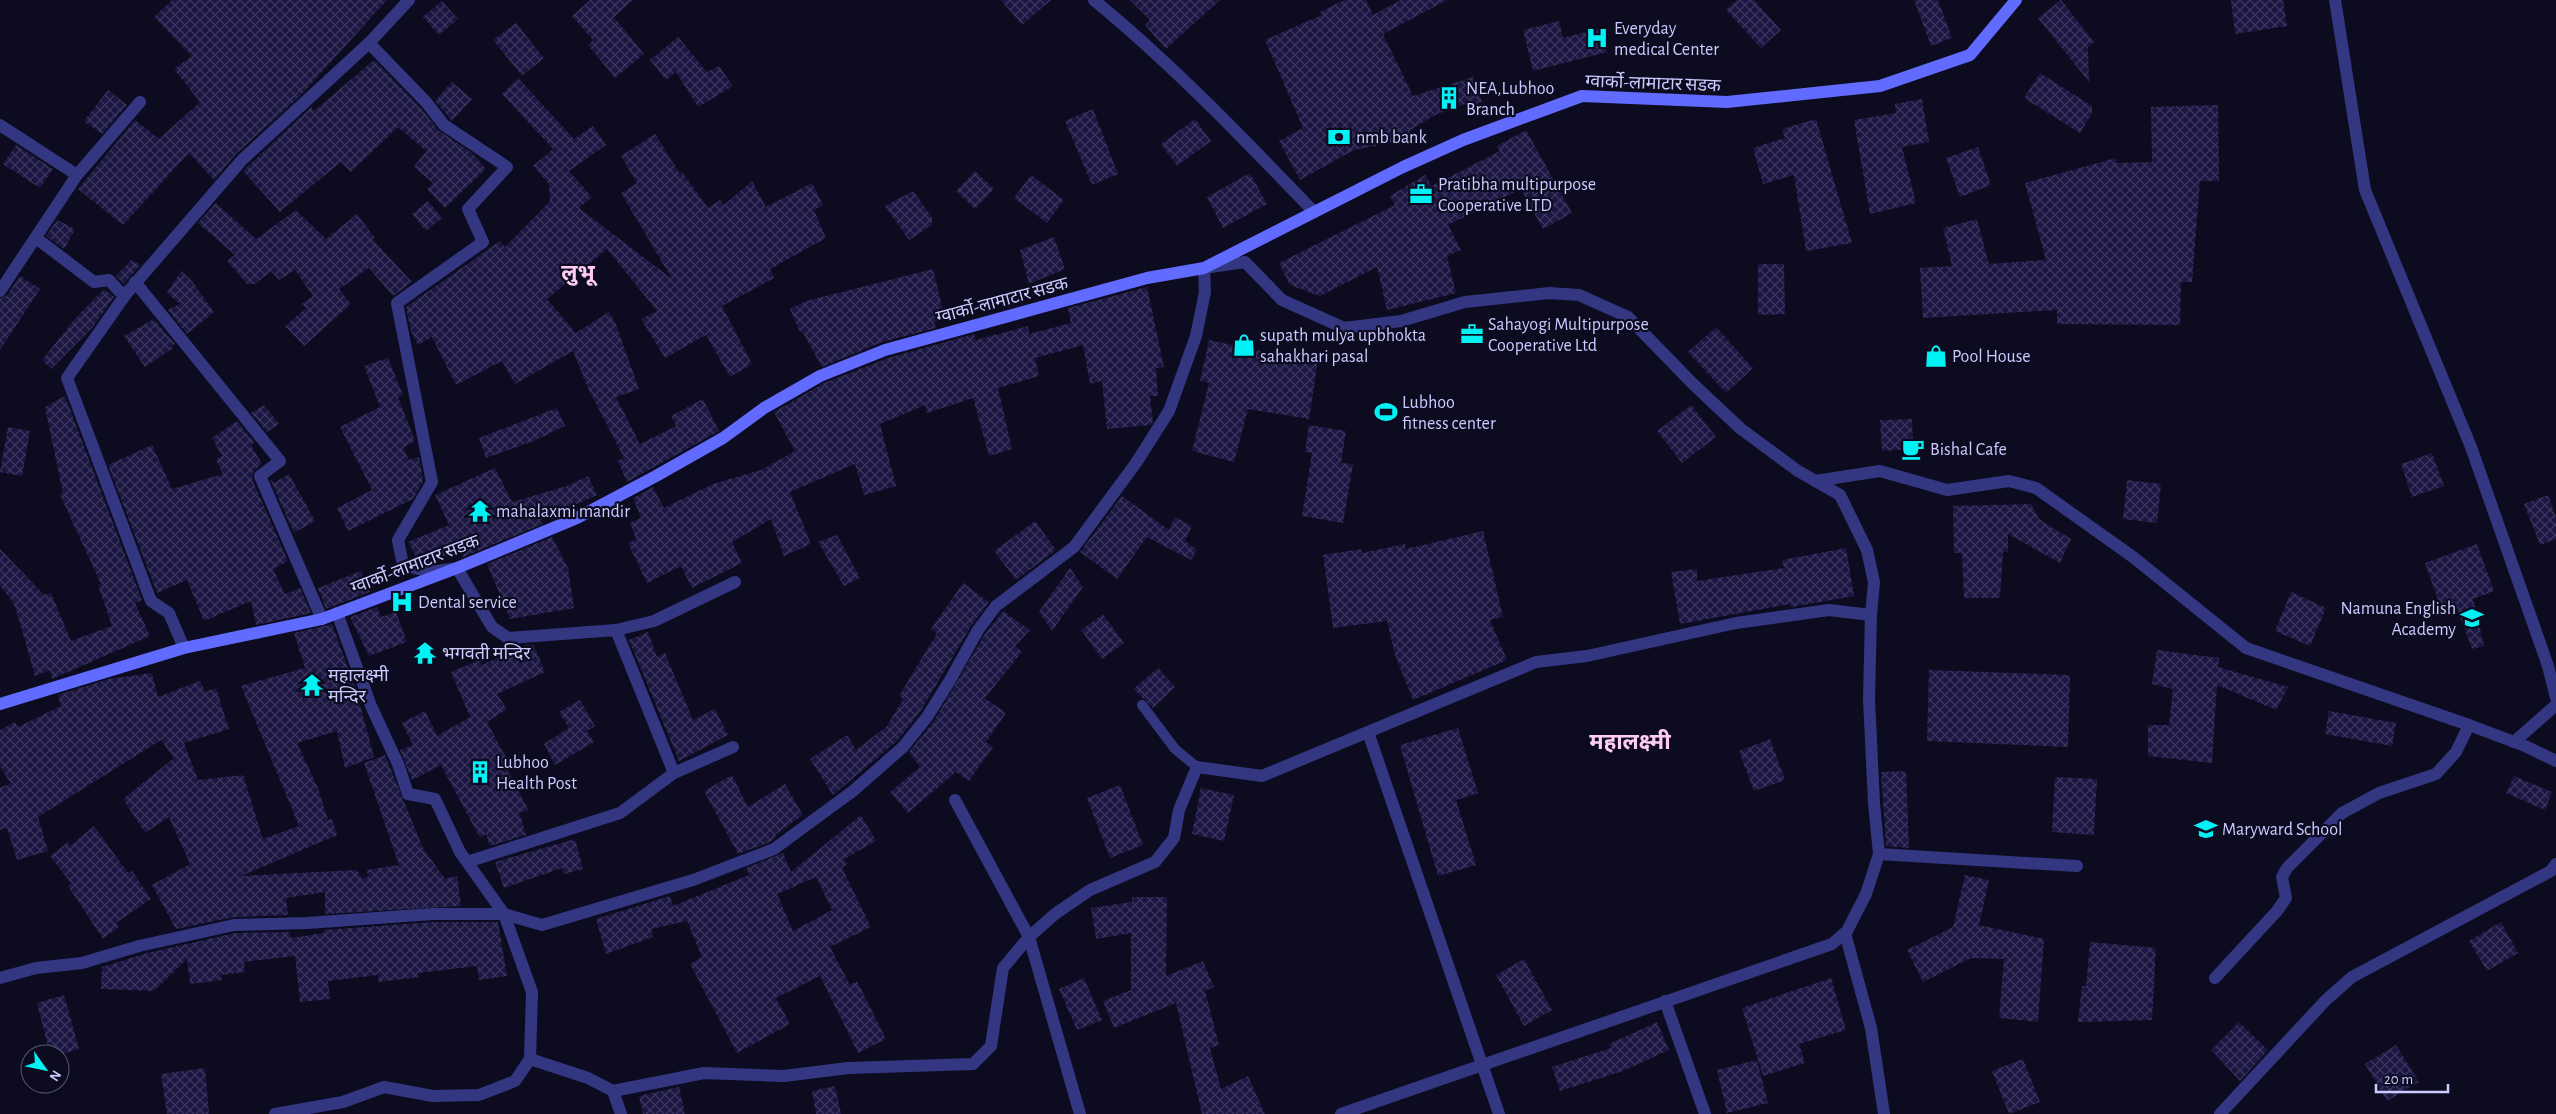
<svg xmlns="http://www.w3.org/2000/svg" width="2556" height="1114" font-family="'Alegreya Sans','Noto Sans Devanagari',sans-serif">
<defs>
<pattern id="building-cross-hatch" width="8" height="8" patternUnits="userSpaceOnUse" patternTransform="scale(1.25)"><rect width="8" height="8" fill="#1b1642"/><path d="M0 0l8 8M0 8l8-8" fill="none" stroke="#3b375e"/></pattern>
</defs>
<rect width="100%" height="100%" fill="#0d0b20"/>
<g fill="url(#building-cross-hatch)" fill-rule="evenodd">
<polygon points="172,0 387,0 300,96 236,154 214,180 189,153 123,225 78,189 135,120 159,139 200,102 174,69 192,56 154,17"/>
<polygon points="590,0 633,0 614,17 644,54 615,78 588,45 593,40 572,16"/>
<polygon points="1001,0 1051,0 1022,25"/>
<polygon points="1130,0 1220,0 1166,49 1145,25 1150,20"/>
<polygon points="1344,0 1366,0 1373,15 1401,0 1447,0 1383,34 1413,96 1473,77 1482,102 1469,106 1465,104 1435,115 1409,131 1411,139 1354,150 1300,180 1279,141 1303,128 1265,40 1322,15 1320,12"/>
<polygon points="1737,0 1754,0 1781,30 1761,48 1726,10"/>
<polygon points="1914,0 1938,0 1952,38 1931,46"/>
<polygon points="2061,0 2094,42 2088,47 2089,82 2038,18"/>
<polygon points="2231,0 2283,0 2287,26 2235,34"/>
<polygon points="442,1 458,19 439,35 423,17"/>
<polygon points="1559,21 1563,38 1601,28 1607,52 1533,71 1523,30"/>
<polygon points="516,23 544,58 522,76 493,40"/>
<polygon points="678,37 707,72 719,66 733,86 698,107 676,72 666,80 650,60"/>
<polygon points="374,60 420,107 438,130 472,153 486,169 445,208 427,189 433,183 414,167 426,151 398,127 351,172 341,162 280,212 243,171 311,107 314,111"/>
<polygon points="2040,73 2092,106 2092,113 2080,133 2024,98"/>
<polygon points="518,78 574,139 593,126 606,145 569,171 592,197 579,208 672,279 621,193 637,183 621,156 655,134 680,174 682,172 708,208 720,200 724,205 752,181 766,207 812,183 823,205 814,210 826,238 770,269 774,278 722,306 752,364 730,377 706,335 665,358 641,319 657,311 607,249 547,299 576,333 609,312 615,322 639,389 616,397 640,444 676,426 671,416 703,399 719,431 627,482 618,461 624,458 588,388 573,351 515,384 502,361 456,385 432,337 418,345 411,331 406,307 500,241 505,247 550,201 549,184 533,166 553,149 502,94"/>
<polygon points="452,82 472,99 452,121 435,101"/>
<polygon points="108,90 127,105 102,134 84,121"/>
<polygon points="1922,99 1929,142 1902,147 1916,203 1870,214 1854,120 1896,113 1895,104"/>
<polygon points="2218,105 2219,181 2200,181 2192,282 2181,282 2180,325 2057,324 2057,310 1923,318 1920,268 1952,266 1943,228 1977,219 1989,264 2046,260 2025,183 2116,158 2116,163 2152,162 2151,107"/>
<polygon points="1093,109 1118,174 1092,185 1065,121"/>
<polygon points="1195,119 1211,141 1177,166 1161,144"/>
<polygon points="1816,119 1852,243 1806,251 1794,175 1763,184 1753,148 1785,138 1782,129"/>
<polygon points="1526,130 1572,213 1543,229 1521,189 1448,225 1461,250 1447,256 1456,293 1387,310 1377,267 1320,296 1290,285 1279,263 1395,205 1390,196 1425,175 1432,186 1500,151 1497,146"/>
<polygon points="16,145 53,169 40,188 3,164"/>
<polygon points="1978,147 1991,185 1960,197 1946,158"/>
<polygon points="975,171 994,189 975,209 956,191"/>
<polygon points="1250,173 1267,204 1223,228 1207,197"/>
<polygon points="1031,175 1064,200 1047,223 1014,198"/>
<polygon points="913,191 932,217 932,225 909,240 885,206"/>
<polygon points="428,201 442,218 426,231 412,214"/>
<polygon points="216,203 256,239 296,210 326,239 357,214 375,238 373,240 412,282 393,296 369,268 339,289 351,304 304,346 285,326 306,308 302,304 313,296 295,270 279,280 271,271 255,284 247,284 227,261 235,255 198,223"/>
<polygon points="57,220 75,229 64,249 46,236"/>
<polygon points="1054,237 1065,269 1029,284 1020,250"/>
<polygon points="131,260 140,265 124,284 116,276"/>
<polygon points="1758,264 1784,264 1785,314 1758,315"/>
<polygon points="933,269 945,318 934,323 936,328 882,342 822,367 802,331 800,332 790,309 806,301"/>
<polygon points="181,271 191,280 214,312 187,334 168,310 180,304 167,293"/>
<polygon points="20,276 40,289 0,350 0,299 7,295"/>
<polygon points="1147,287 1164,367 1156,368 1158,396 1150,396 1153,422 1151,425 1107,429 1102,381 1090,384 1083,345 1035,358 1039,376 998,388 1012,449 989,456 973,398 927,413 925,405 880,424 896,486 864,495 855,464 790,492 811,544 784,556 771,519 732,542 742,563 692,588 681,566 647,583 628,543 636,539 630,523 641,518 633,498 653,487 664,508 713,484 761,470 795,451 774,412 824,383 888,358 974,334 976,340 1028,326 1029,334 1071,323 1068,308"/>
<polygon points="104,289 114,297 92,328 51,369 42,360 74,320"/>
<polygon points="154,319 175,344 171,347 173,348 145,367 124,336"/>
<polygon points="1716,327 1753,368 1726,393 1688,352"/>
<polygon points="1209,340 1288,357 1288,354 1318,359 1309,419 1248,409 1234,462 1192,451 1209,383 1200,381"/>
<polygon points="388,358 403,395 398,397 415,441 403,448 409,460 419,457 423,481 413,499 348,531 337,508 372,490 340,427 380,407 364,366"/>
<polygon points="65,396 142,600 135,603 150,636 52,679 50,670 35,676 18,616 13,602 0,586 0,549 44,595 51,593 71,641 112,626 98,585 101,584 60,495 63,494 45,407"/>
<polygon points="264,405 279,424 267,432 251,413"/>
<polygon points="1691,405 1716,437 1682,463 1657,431"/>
<polygon points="557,408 565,426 536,440 486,458 479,438"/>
<polygon points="1912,419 1913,449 1882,451 1880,420"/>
<polygon points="237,421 254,442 251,445 262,464 253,472 252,479 288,561 273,569 285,594 300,588 311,613 256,625 251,601 204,621 187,580 157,593 108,465 152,445 172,489 223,474 216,460 222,456 212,438"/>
<polygon points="1309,425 1346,431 1341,463 1353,464 1343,523 1302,516 1312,453 1305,452"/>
<polygon points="8,427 30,431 22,476 0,472"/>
<polygon points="2432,453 2444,486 2412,497 2401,464"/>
<polygon points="495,468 512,502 567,486 588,476 597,495 540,520 543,524 463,557 460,549 428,563 418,560 408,542 449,525 435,495"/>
<polygon points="289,474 315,521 294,533 270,479 274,483"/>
<polygon points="2127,480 2161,484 2157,523 2123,519"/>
<polygon points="2548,495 2556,517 2556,539 2540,545 2524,504"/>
<polygon points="1122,496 1169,530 1175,517 1192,526 1185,541 1197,550 1191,560 1147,537 1117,579 1080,552"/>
<polygon points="2031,504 2039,519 2071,539 2060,563 2008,534 2008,552 2003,552 2000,598 1964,598 1962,553 1954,553 1953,506"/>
<polygon points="1035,521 1056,550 1016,580 994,551"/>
<polygon points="1483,531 1503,617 1490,620 1507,660 1413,700 1395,655 1387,621 1333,628 1323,555 1361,549 1362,553 1405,544 1406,549"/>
<polygon points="837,535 860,578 844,586 818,542"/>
<polygon points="552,537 568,568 574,608 510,619 487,564"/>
<polygon points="2477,544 2494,591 2473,599 2484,646 2472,649 2457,608 2442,611 2425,563"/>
<polygon points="1846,548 1854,596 1791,607 1790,604 1680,624 1671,572 1697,569 1697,581 1784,568 1782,560"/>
<polygon points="1070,568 1083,587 1052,631 1039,612"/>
<polygon points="361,571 370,592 326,609 318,588"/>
<polygon points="963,583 989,602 971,626 920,712 897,741 833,795 810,759 847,735 856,750 887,726 903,699 899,696 937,633 931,629"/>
<polygon points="2291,592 2326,608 2310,646 2275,631"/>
<polygon points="377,607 381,617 396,612 407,642 369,656 350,617"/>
<polygon points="1003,611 1030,630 1015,646 1022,652 985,698 1006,713 986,742 993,747 969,781 956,772 908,813 890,792 920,767 909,752 934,721 985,634"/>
<polygon points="1103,614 1124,643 1102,659 1081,630"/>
<polygon points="332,624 357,693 374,757 345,768 337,731 297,743 318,788 328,820 332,819 337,835 241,876 357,870 362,879 368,877 367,870 399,865 364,763 385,755 423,848 445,879 457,876 461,906 325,914 325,892 286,898 288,915 234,917 176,929 152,885 190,864 169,817 145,833 123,799 174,758 161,740 38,817 48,851 17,860 7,828 0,830 0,787 11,784 0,766 0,730 15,722 18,727 61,706 58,695 109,679 152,673 158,697 200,681 205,692 216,688 229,729 184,743 198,780 243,775 263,839 299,826 241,686 305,668 294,633"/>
<polygon points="648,632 657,657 665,653 693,720 715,709 728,735 679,761 629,640"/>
<polygon points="533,644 545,672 497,694 507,709 487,722 511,767 507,769 529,811 519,812 526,835 490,846 486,834 480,838 441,765 412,780 400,750 413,745 402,723 425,711 437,736 470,717 451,672 480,660 482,665 526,645"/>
<polygon points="2157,650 2219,658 2218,667 2288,687 2276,710 2217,685 2212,763 2148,756 2148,725 2169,725 2173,689 2152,684"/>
<polygon points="1158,668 1175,687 1153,708 1133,689"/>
<polygon points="1929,670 2070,675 2068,747 1927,741"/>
<polygon points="580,700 595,726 587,731 594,742 555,765 544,744 569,728 559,712"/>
<polygon points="2329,711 2396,723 2392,746 2325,734"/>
<polygon points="1458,728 1478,793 1456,800 1476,865 1438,876 1400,745"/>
<polygon points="1770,739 1785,780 1754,791 1739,751"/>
<polygon points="1906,771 1909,848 1886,846 1881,772"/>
<polygon points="732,775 748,807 785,784 803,815 775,835 776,837 770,842 738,854 704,791"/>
<polygon points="2514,776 2552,792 2545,810 2506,793"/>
<polygon points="2055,777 2097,779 2094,835 2052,832"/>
<polygon points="1120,785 1143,845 1110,858 1087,798"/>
<polygon points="1201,788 1234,795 1224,841 1192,834"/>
<path d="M861,815L876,841L844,859L847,864L842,868L871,927L830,947L850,985L857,981L886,1039L858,1053L820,976L776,998L790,1024L737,1053L690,964L702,957L687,921L651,929L653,937L606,954L596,919L670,896L673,906L749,875L746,868L783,853L791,872ZM816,877L832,910L793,931L777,894Z"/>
<polygon points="94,826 128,873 132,871 151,899 116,923 119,927 103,939 68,886 71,883 50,856 68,842 70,846"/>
<polygon points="575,839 583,869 564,874 562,868 504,888 495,862"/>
<polygon points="1965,875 1989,880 1979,925 2044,939 2038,1022 1999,1018 2004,959 1971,958 1923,982 1907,950 1953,927"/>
<polygon points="1132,897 1167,897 1166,976 1203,961 1214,987 1205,991 1219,1045 1210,1048 1221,1089 1248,1076 1265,1114 1202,1114 1176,1003 1114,1028 1103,1001 1131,990 1131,933 1096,939 1091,908 1132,902"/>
<polygon points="433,922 498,922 507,976 479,980 477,966 418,973 419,977 379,982 378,975 328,981 330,999 300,1002 295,956 244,962 245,972 221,975 222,980 190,984 187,959 154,991 101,989 102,967 147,953 235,933 290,932 291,938 324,933 324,930"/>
<polygon points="2501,922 2518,953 2487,971 2469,941"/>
<polygon points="2090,942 2156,948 2152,1020 2078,1022 2082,986 2086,986"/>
<polygon points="1524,959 1552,1010 1524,1026 1496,975"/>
<polygon points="1084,978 1102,1020 1077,1030 1059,989"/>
<polygon points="1831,978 1846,1030 1799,1044 1805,1063 1763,1076 1742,1008"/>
<polygon points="64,995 79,1049 62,1054 50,1054 37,1003"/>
<polygon points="1657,1022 1669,1050 1623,1071 1560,1091 1552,1067 1611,1048 1609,1044"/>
<polygon points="2239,1022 2268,1050 2240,1081 2211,1050"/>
<polygon points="2396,1045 2419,1082 2387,1101 2365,1064"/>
<polygon points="2023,1059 2040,1102 2009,1114 1992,1071"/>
<polygon points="1757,1060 1768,1103 1727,1113 1717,1070"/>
<polygon points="205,1068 209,1114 167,1114 161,1074"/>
<polygon points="835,1086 841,1114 816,1114 812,1091"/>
<polygon points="679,1087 685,1114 643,1114 639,1096"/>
</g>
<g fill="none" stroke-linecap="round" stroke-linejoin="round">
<polyline stroke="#333782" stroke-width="10" points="1142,705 1175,749 1197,767"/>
<g stroke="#333782" stroke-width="12">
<path d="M1094,0C1173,65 1243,138 1314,212"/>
<polyline points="2335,0 2365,190 2471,447 2548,666 2556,698"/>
<polyline points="369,43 426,102 444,125 507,167 468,209 483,242 397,303 432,482 398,540 403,565 430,572 457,568 492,627 508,638 616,630 654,621 735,582"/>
<polyline points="0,125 77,175"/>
<polyline points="36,238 94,282 109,280 119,291 126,294"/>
<polyline points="135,282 280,461 260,476 322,619"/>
<polyline points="0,291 77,175 140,102"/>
<polyline points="1815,481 1880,471 1947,490 2009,481 2036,488 2133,557 2246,648 2469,725 2525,746 2556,761"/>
<polyline points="616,630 674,773"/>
<polyline points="184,648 169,613 151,601 67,378 126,294 242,160 369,43 409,0"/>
<polyline points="1368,732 1499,1114"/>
<polyline points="2514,742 2556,705"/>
<polyline points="955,800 1029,937 1080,1114"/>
<polyline points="1879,854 2077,866"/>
<polyline points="467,862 620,813 674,773 733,747"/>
<polyline points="1845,933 1871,1028 1884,1114"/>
<polyline points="0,978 36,968 82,963 139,946 234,925 307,923 433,914 504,914 542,925 693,880 774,849 853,791 903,747 927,717 949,682 978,630 996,606 1074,547 1136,463 1169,411 1196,336 1205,292 1204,268 1245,262 1282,300 1344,328 1401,321 1465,302 1549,293 1579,295 1628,317 1693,384 1741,429 1798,471 1840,495 1867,550 1874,582 1871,615 1869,699 1874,803 1879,854 1866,894 1847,931 1832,944 1341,1114"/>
<polyline points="2215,978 2277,911 2286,898 2282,877 2287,868 2342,813 2379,793 2436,774 2456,752 2469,725"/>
<polyline points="1665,1001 1705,1114"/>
<polyline points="530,1059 588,1078 613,1091 621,1114"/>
<polyline points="613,1091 704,1073 784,1076 848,1068 973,1064 991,1046 1003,968 1029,937 1055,914 1090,890 1155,862 1174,838 1179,810 1197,767 1262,776 1536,662 1587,656 1736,623 1829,610 1871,615"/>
<polyline points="275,1114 343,1102 384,1087 433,1096 479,1095 515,1081 530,1059 532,992 504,914 460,852 435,799 408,794 398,764 371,706 337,613"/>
<polyline points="2220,1114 2326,1000 2352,977 2551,871 2556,864"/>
</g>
<polyline stroke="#616bff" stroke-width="12" points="0,704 184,648 322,619 457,568 577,518 656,476 723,438 764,408 820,376 885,350 1147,278 1204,268 1403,167 1463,140 1582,96 1727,102 1880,86 1970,55 2016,0"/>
</g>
<defs>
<symbol id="hospital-bare" viewBox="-9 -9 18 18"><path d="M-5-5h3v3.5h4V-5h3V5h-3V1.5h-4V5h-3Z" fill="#00f2f5" stroke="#0d0b20" stroke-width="2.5" paint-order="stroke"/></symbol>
<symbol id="building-bare" viewBox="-9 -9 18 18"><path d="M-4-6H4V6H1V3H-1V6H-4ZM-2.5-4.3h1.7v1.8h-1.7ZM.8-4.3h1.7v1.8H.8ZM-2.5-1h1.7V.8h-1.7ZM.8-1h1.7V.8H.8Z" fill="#00f2f5" stroke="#0d0b20" stroke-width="2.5" paint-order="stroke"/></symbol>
<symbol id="bank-bare" viewBox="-9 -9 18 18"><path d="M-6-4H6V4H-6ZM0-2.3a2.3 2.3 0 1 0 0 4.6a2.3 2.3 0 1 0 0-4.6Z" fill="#00f2f5" stroke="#0d0b20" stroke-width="2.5" paint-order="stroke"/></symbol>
<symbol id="office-bare" viewBox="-9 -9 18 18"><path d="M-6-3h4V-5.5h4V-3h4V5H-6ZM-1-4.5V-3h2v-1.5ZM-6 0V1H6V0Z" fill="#00f2f5" stroke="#0d0b20" stroke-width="2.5" paint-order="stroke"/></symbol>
<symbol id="shop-bare" viewBox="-9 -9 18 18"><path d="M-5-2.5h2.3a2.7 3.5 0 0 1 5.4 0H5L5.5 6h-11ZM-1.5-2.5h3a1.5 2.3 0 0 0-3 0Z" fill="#00f2f5" stroke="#0d0b20" stroke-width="2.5" paint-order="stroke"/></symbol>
<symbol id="stadium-bare" viewBox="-9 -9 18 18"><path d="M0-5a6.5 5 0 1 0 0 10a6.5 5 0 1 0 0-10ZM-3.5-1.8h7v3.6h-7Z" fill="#00f2f5" stroke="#0d0b20" stroke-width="2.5" paint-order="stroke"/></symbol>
<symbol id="cafe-bare" viewBox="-9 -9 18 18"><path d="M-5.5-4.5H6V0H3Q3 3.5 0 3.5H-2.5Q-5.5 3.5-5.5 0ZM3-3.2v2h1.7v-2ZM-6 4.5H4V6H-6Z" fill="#00f2f5" stroke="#0d0b20" stroke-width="2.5" paint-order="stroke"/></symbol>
<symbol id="temple-bare" viewBox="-9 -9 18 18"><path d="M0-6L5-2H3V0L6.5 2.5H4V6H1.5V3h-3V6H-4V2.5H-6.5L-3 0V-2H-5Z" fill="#00f2f5" stroke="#0d0b20" stroke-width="2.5" paint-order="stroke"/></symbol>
<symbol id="school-bare" viewBox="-9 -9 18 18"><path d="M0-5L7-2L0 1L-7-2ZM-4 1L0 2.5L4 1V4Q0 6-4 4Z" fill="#00f2f5" stroke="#0d0b20" stroke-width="2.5" paint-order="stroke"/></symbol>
</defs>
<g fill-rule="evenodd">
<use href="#hospital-bare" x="1581" y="22" width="32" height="32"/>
<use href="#building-bare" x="1433" y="82" width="32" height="32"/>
<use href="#bank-bare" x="1323" y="121" width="32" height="32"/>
<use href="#office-bare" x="1405" y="178" width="32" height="32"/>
<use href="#office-bare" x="1456" y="318" width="32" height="32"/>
<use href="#shop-bare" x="1228" y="329" width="32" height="32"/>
<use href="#shop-bare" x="1920" y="340" width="32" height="32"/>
<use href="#stadium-bare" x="1370" y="396" width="32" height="32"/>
<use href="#cafe-bare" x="1897" y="433" width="32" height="32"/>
<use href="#temple-bare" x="464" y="495" width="32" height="32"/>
<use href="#hospital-bare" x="386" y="586" width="32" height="32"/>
<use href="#school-bare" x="2456" y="602" width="32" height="32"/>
<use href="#temple-bare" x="409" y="637" width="32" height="32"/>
<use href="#temple-bare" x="296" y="669" width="32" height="32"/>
<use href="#building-bare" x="464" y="756" width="32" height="32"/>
<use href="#school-bare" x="2190" y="813" width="32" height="32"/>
</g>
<g text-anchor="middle" stroke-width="4.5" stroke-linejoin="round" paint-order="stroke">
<g font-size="18" fill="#cccaff" stroke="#0d0b20" text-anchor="start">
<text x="1614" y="34">Everyday<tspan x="1614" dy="21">medical Center</tspan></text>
<text x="1466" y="94">NEA,Lubhoo<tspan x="1466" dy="21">Branch</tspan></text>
<text x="1356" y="143">nmb bank</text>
<text x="1438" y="190">Pratibha multipurpose<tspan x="1438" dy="21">Cooperative LTD</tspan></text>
<text x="1488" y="330">Sahayogi Multipurpose<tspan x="1488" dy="21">Cooperative Ltd</tspan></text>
<text x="1260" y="341">supath mulya upbhokta<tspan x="1260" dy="21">sahakhari pasal</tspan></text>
<text x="1952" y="362">Pool House</text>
<text x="1402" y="408">Lubhoo<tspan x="1402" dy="21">fitness center</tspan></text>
<text x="1930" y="455">Bishal Cafe</text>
<text x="496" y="517">mahalaxmi mandir</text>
<text x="418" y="608">Dental service</text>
<text x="2456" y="614" text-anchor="end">Namuna English<tspan x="2456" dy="21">Academy</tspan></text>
<text x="442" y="659">भगवती मन्दिर</text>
<text x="328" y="681">महालक्ष्मी<tspan x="328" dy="21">मन्दिर</tspan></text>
<text x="496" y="768">Lubhoo<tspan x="496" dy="21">Health Post</tspan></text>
<text x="2222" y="835">Maryward School</text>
</g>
<g font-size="18" fill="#cccaff" stroke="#0d0b20">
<text transform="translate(1653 83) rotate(2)" y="6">ग्वार्को-लामाटार सडक</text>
<text transform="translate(1002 300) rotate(-15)" y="6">ग्वार्को-लामाटार सडक</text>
<text transform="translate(415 564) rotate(-21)" y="6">ग्वार्को-लामाटार सडक</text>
</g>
<g font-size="22" font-weight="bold" fill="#ffccf1" stroke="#0d0b20">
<text x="578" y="280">लुभू</text>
<text x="1630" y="749">महालक्ष्मी</text>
</g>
</g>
<g transform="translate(45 1069) rotate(123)"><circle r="24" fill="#0d0b20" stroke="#595779"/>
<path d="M0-4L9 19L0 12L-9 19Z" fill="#00f2f5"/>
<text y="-8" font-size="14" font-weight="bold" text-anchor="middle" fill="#cccaff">N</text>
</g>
<path d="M2376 1084v8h72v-8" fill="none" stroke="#cccaff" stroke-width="2.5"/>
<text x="2384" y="1084" font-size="15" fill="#cccaff" stroke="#0d0b20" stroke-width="4" paint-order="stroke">20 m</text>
</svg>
